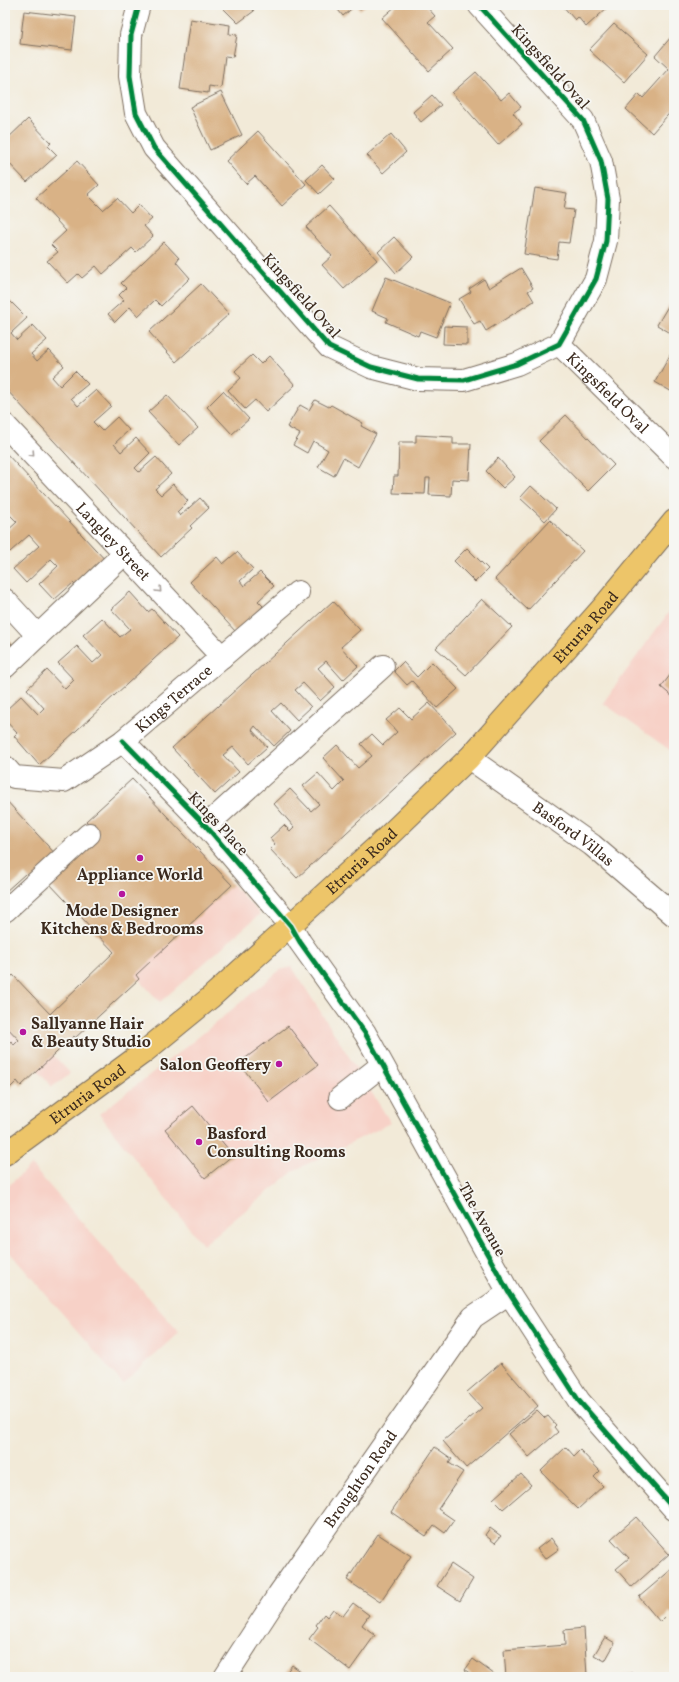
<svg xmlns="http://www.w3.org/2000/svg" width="679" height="1682" font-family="Vollkorn,serif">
<rect width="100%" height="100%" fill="#f6f6f2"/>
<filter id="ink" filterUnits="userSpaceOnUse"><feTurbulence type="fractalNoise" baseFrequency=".025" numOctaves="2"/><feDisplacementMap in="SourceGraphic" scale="8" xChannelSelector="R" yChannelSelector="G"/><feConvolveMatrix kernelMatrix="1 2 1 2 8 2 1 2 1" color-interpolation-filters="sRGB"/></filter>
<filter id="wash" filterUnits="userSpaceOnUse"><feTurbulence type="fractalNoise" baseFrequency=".012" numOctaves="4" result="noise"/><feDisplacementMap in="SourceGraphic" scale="16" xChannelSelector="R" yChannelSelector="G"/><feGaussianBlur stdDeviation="0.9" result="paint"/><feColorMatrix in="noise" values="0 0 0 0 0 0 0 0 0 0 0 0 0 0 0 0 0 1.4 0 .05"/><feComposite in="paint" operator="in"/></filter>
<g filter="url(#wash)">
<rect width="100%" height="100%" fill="#f2ead8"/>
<g fill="#f7d1c7">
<polygon points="674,605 674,753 603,703"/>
<polygon points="132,779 260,914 160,1002 48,882 99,835 86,821"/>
<polygon points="292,967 391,1123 295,1170 203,1245 99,1114 196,1039 280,970"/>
<polygon points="5,1002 70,1073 52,1087 5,1035"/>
<polygon points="31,1165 179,1332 123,1384 5,1247 5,1189"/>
</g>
<g id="blocks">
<g fill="#d9b286">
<polygon points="220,5 249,5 254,11 238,23"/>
<polygon points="334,5 356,5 343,16"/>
<polygon points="356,5 366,5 360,10"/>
<polygon points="397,5 413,5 415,7 417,5 425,5 435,16 428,22 453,49 429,71 382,18"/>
<polygon points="562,5 608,5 609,6 586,27 578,17 575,20"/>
<polygon points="24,11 76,17 72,50 20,44"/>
<polygon points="190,19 230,25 229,34 237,35 233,57 225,56 221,88 209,86 208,93 180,89"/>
<polygon points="614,24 648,54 624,82 589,50"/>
<polygon points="671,37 674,40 674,108 652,133 626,109 639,94 643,98 669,69 655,56"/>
<polygon points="476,72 501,100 509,93 521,107 513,113 522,124 498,145 452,93"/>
<polygon points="221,92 242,135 210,150 190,107"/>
<polygon points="432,95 441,105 421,122 413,112"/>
<polygon points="28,119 51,143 48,146 57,155 27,182 5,159 5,141"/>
<polygon points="258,131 306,184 282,206 255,176 246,184 226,161"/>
<polygon points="391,134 406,152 383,173 367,155"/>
<polygon points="77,161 99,185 88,195 103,210 117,198 131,213 139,205 152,219 144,226 153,236 136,252 132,248 103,274 96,266 82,278 78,274 68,283 47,261 58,252 51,245 66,231 36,198"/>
<polygon points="322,165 335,179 319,194 306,180"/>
<polygon points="535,188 567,193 564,209 574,210 569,243 559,242 557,259 524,254"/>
<polygon points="329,206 377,260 344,289 322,265 332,256 306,227"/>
<polygon points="394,237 413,257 396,273 378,252"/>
<polygon points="164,242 179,258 176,262 190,278 161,306 155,300 138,316 130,307 115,322 108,314 124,300 119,295 126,288 121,283"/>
<polygon points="521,268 533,288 528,291 534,301 486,331 480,321 474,324 459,299 471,292 469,289 484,279 489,288"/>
<polygon points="386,277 450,303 436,337 420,331 418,336 386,322 388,318 372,311"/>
<polygon points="201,284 229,314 176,362 149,332"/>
<polygon points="674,296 674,335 657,325"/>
<polygon points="10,301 27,318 11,333 17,340 33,325 47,340 31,354 37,361 49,350 64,366 52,377 60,386 75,371 88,384 71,398 78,406 96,390 111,406 93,422 102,431 117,417 129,430 114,444 121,452 136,438 150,453 135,468 139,472 156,457 171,474 155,489 161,495 173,484 188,501 177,512 180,516 200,498 209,508 190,526 192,528 161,557 5,388 5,306"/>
<polygon points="444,326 467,327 467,345 443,344"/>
<polygon points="674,348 674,393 655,382"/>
<polygon points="252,355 261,364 269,356 295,385 266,412 255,400 245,409 228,390 241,378 235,371"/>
<polygon points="223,391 249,419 232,434 207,407"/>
<polygon points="167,395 198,428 179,445 148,412"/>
<polygon points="315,400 329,407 331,405 363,423 361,426 376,434 358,467 343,458 334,476 318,467 328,450 313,441 307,453 293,445 300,434 287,427 300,405 309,410"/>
<polygon points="566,415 614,465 588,491 539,441"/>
<polygon points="416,435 453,437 453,444 471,444 469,480 452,479 451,496 429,495 430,478 426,478 425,494 393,493 394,476 398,476 399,442 416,442"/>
<polygon points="5,452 108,563 79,589 73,583 54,600 39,584 58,566 51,559 26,583 13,569 39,546 29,535 10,552 5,547 5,533 17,522 6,511 5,512"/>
<polygon points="498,458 515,477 503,488 486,471"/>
<polygon points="531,486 556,509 545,521 520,498"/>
<polygon points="550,520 583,551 528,610 495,579"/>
<polygon points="467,548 488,569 475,582 454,561"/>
<polygon points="237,552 253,569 240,581 244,586 260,572 274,586 258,601 263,606 236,632 190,582 217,557 223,564"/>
<polygon points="130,592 148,612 152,609 178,637 39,765 14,736 17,733 5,720 5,711 21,696 38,714 44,708 27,689 47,670 65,689 74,680 58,663 77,646 93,663 102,655 83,635 102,618 120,637 130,629 111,609"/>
<polygon points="482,599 512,627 466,675 436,648"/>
<polygon points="333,601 360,630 341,647 358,666 343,680 326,661 318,668 335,687 320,701 303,683 295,690 311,707 297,720 281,703 272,711 290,731 274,746 255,726 252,730 267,747 248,764 233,747 223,755 239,772 215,794 172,748"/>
<polygon points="5,636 12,644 5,650"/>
<polygon points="403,662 417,677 432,662 458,689 437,708 412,681 407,685 394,671"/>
<polygon points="674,670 674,698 661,687"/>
<polygon points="429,703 456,732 297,878 270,849 275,844 270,838 284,825 290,831 294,827 274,804 290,789 311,811 319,804 303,786 318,773 334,791 344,781 323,758 337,745 358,768 372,756 361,744 372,734 383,745 397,732 386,720 400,708 411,719"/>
<polygon points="132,779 232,885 136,975 139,979 75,1038 74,1036 21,1086 17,1081 5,1093 5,1047 11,1041 14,1045 19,1040 5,1025 5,983 13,975 50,1014 114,952 48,882 99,835 86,821"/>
<polygon points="5,799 58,857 31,881 25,874 5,892 5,859 8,856 5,853"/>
<polygon points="288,1026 318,1065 269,1102 239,1063"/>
<polygon points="193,1106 233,1155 205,1178 165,1129"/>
<polygon points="501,1363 538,1406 466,1468 443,1441 482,1408 467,1392"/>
<polygon points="537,1410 545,1418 548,1416 556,1425 554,1427 558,1432 529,1457 509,1434"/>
<polygon points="435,1447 452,1459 449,1463 463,1472 438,1509 454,1520 445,1533 434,1525 426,1536 391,1512"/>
<polygon points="566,1447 574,1456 580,1450 600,1471 594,1477 603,1486 578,1509 541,1471"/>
<polygon points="521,1474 531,1485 503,1509 493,1499"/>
<polygon points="636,1517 669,1554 632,1587 616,1569 629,1558 611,1539"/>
<polygon points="490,1528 501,1536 495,1543 485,1535"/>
<polygon points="378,1534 411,1556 380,1602 347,1580"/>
<polygon points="551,1538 559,1549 545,1559 537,1549"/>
<polygon points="451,1564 473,1579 460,1601 437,1586"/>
<polygon points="672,1569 674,1571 674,1616 670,1612 660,1622 639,1597"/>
<polygon points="353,1603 369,1615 362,1625 375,1635 350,1670 309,1639 318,1627 316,1625 324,1614 327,1617 333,1609 343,1616"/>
<polygon points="584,1628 587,1676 506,1677 504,1650 565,1645 564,1630"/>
<polygon points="605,1637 615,1643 605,1661 594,1655"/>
<polygon points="473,1659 498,1677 469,1677 471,1674 465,1670"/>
<polygon points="292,1665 309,1677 283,1677"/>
<polygon points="632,1673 633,1677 620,1677"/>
</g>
</g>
</g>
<g filter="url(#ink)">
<use href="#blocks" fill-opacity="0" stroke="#7b6d5f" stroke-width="1"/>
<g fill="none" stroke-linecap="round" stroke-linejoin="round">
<defs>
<g id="minor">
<polyline points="139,5 131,35 130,76 136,113 154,148 329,347 371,367 418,379 464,380 517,364 559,344 596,279 606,241 608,199 601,161 583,120 479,5"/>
<path id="s1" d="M559,344L674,457"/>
<path id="s2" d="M5,425L222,657"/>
<polyline points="5,600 38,636"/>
<polyline points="5,667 125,553"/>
<polyline points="123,741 206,826 291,926 300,942 365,1033 509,1293 579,1401 674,1509"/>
<path id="s3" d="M469,758L592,845L674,915"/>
<path id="s4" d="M5,767L14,777L64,781L123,741L298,592"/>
<polyline points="206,826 383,666"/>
<polyline points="5,911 89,834"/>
<polyline points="340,1098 382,1065"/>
<path id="s5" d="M225,1677L279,1594L473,1317L509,1293"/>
</g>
<g id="highway">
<path id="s6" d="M5,1154L144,1052L210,998L381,843L469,758L604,606L674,521"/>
</g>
</defs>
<use href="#minor" stroke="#7b6d5f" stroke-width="24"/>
<use href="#highway" stroke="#7b6d5f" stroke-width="24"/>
<use href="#minor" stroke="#fff" stroke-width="22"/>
<use href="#highway" stroke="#edc569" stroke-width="22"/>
<defs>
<g id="cycleway">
<polyline points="139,5 131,35 130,76 136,113 154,148 329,347 371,367 418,379 464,380 517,364 559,344 596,279 606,241 608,199 601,161 583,120 479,5"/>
<polyline points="123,741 206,826 291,926 300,942 365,1033 509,1293 579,1401 674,1509"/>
</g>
</defs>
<use href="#cycleway" stroke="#f6f6f2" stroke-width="8"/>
<use href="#cycleway" stroke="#00873e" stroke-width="5"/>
</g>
<defs><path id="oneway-chevron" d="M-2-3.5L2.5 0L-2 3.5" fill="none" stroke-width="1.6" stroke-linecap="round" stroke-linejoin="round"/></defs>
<g stroke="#a79f9a">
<use href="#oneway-chevron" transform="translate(32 454) rotate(47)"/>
<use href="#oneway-chevron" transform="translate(159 590) rotate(47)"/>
</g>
</g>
<g fill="#b5179e" stroke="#f6f6f2" stroke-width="1.5">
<circle cx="140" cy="858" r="4"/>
<circle cx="122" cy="894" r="4"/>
<circle cx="23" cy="1032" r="4"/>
<circle cx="279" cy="1064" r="4"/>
<circle cx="199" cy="1142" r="4"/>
</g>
<g text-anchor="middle" stroke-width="3.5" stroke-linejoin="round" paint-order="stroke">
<g font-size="16" fill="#3b2a1e" stroke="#f6f6f2">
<text transform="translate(551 66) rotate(48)" y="6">Kingsfield Oval</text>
<text transform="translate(302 295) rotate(48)" y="6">Kingsfield Oval</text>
<text dy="6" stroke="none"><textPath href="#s1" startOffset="69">Kingsfield Oval</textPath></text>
<text dy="6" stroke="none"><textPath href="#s2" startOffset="159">Langley Street</textPath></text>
<text dy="6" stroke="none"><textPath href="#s6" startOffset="786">Etruria Road</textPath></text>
<text dy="6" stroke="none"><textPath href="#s4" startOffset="201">Kings Terrace</textPath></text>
<text transform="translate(219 823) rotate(47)" y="6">Kings Place</text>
<text dy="6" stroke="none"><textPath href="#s3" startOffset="129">Basford Villas</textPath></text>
<text dy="6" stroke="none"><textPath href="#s6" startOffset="462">Etruria Road</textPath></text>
<text dy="6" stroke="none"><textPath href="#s6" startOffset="102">Etruria Road</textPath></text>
<text transform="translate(483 1219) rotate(61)" y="6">The Avenue</text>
<text dy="6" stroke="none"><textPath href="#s5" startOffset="240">Broughton Road</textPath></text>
</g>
<g font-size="16" font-weight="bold" fill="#3b2a1e" stroke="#f6f6f2">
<text x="140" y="880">Appliance World</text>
<text x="122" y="916">Mode Designer<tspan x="122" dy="18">Kitchens &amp; Bedrooms</tspan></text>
<text x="31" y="1029" text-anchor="start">Sallyanne Hair<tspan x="31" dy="18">&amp; Beauty Studio</tspan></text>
<text x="271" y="1070" text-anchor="end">Salon Geoffery</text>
<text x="207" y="1139" text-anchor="start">Basford<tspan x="207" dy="18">Consulting Rooms</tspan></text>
</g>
</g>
<rect width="679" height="1682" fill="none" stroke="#f6f6f2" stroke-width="20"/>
</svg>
